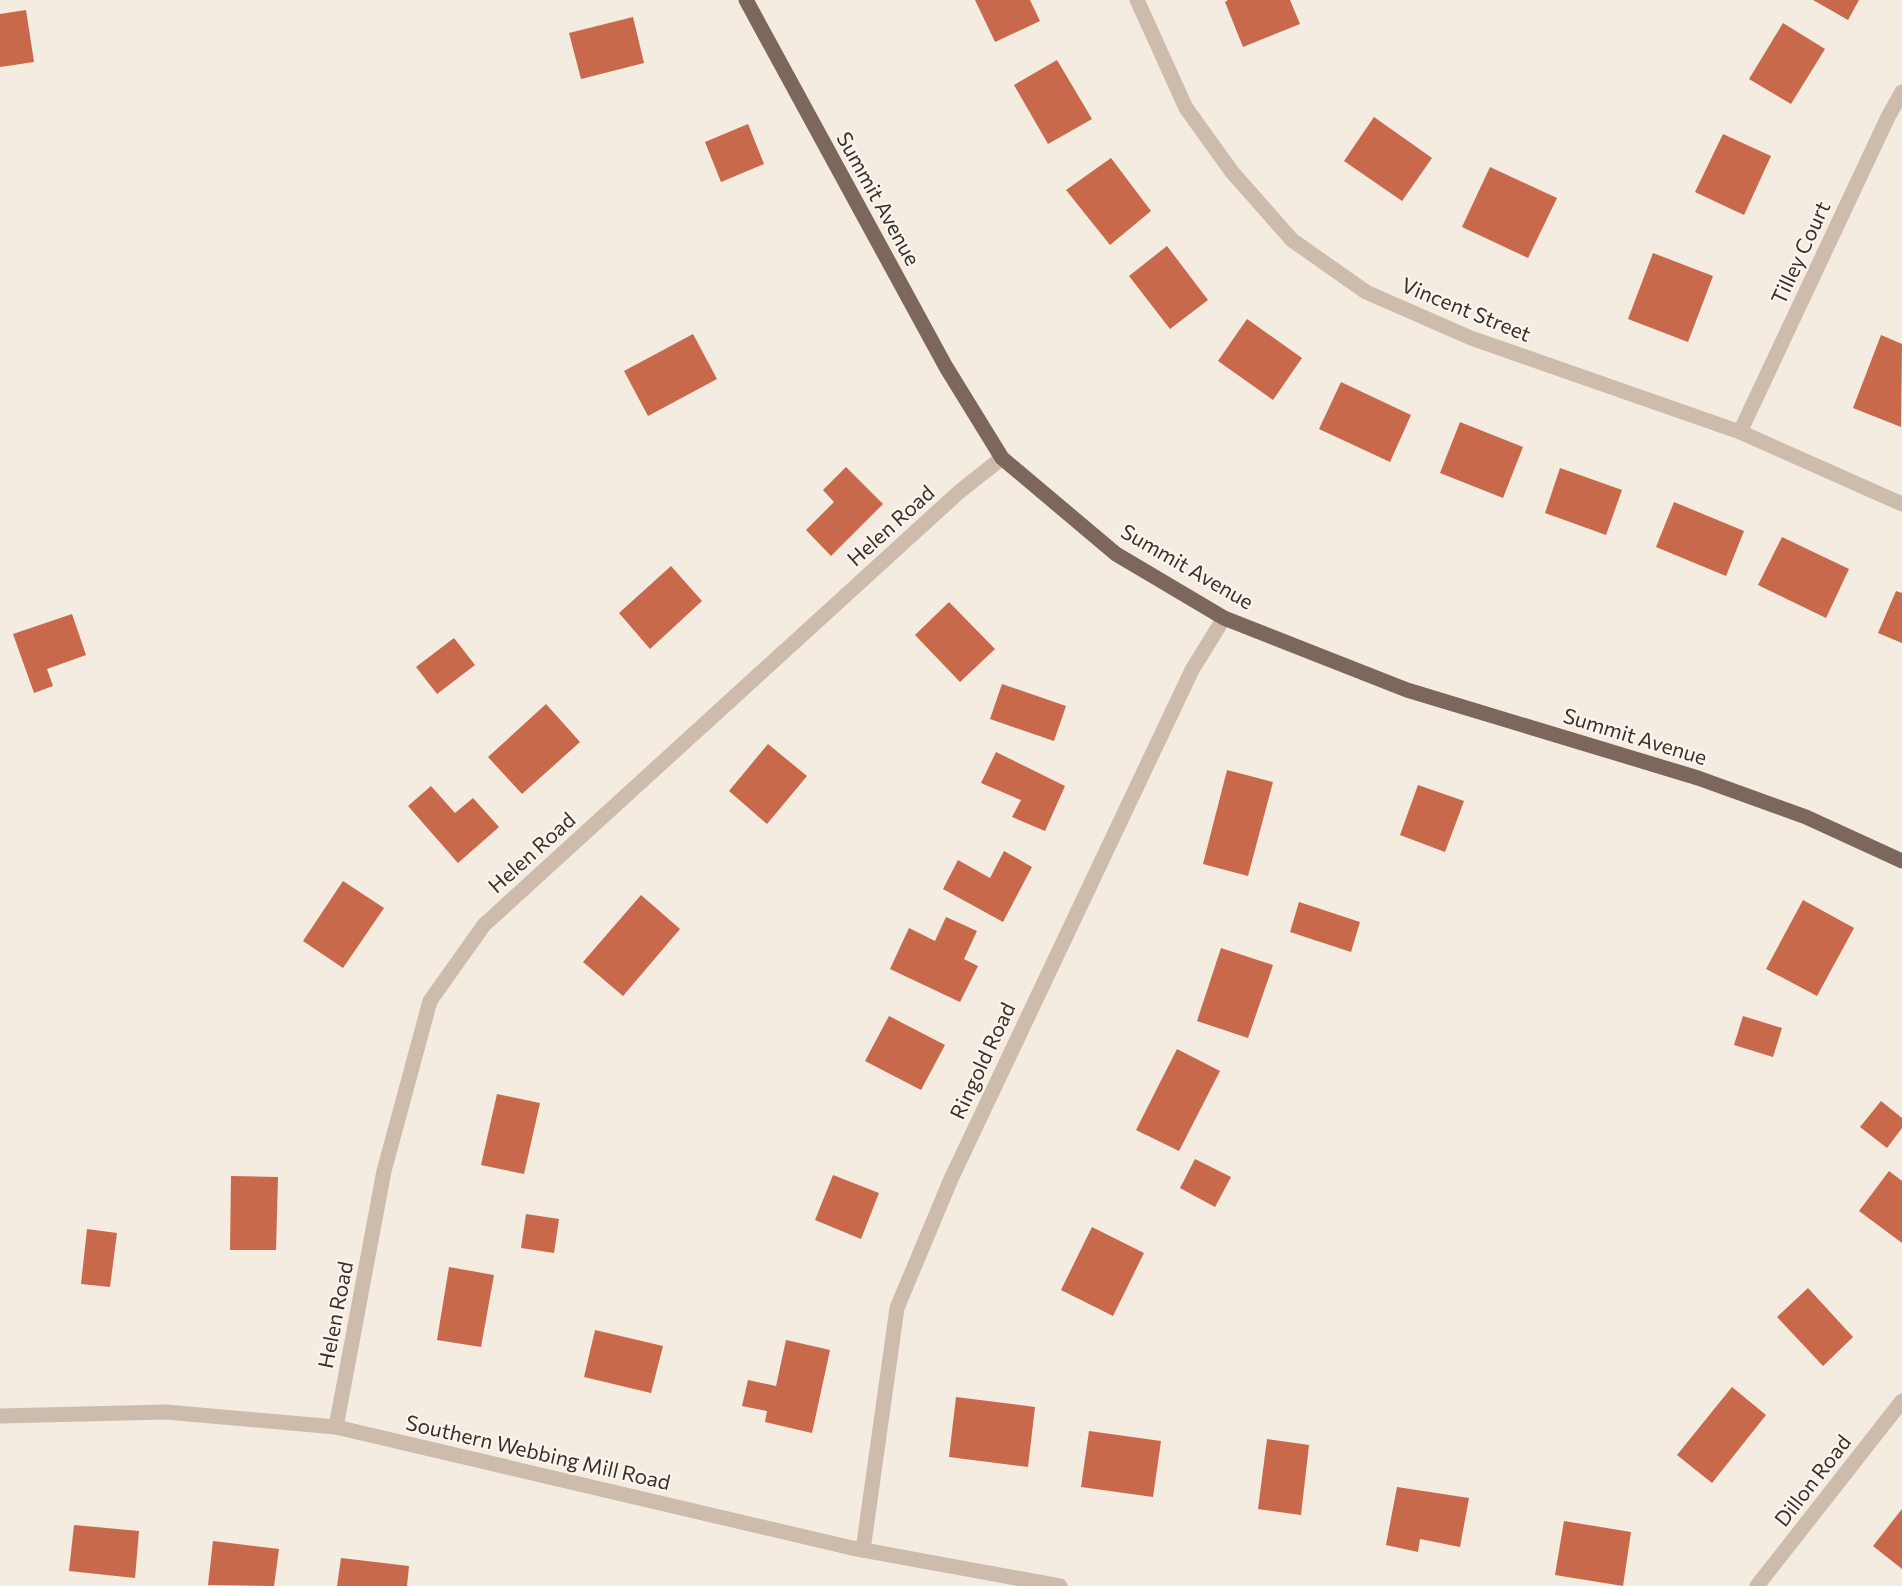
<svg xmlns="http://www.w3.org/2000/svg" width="1902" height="1586" font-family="Commissioner,sans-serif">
<rect width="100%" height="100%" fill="#f4ebe1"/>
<g fill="#c8694b">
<polygon points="975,0 1030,0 1040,21 995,42"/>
<polygon points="1228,0 1290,0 1300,24 1243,47 1225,2"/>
<polygon points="1813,0 1859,0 1848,20"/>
<polygon points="26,10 34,62 0,67 0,14"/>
<polygon points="633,17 644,63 581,79 569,33"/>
<polygon points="1783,23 1825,49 1791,104 1749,79"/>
<polygon points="1057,60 1092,119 1048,144 1014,85"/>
<polygon points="1374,117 1432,158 1402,201 1344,161"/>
<polygon points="748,124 764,164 721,182 705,142"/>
<polygon points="1723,134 1771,156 1744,215 1695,192"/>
<polygon points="1111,158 1151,211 1110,245 1066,190"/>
<polygon points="1490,167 1557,198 1528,258 1462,227"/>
<polygon points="1167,246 1208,300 1170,329 1129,276"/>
<polygon points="1653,253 1713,276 1688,342 1628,319"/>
<polygon points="1247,319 1302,358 1273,400 1218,361"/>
<polygon points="693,334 717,379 648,416 624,371"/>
<polygon points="1881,335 1902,344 1901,427 1853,408"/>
<polygon points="1341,382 1411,415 1390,462 1319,429"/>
<polygon points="1460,422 1523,447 1503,498 1440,473"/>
<polygon points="846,467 883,504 831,556 806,530 834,502 823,490"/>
<polygon points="1560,468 1622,490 1606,535 1545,513"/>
<polygon points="1674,502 1744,531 1726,576 1656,547"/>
<polygon points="1782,537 1849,569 1826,618 1758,585"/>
<polygon points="671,566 702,601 650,649 619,613"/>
<polygon points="1896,591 1902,593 1902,643 1878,633"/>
<polygon points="949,602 995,649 960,682 915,635"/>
<polygon points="72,614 86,655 47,669 53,686 34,693 13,634"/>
<polygon points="454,638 475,665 437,694 416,667"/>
<polygon points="1002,684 1066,706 1054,741 990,719"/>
<polygon points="546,704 580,742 522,794 488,757"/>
<polygon points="768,744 807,776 767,824 729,791"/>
<polygon points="996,752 1065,786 1045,831 1012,817 1021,800 981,783"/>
<polygon points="1227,770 1273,782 1248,876 1203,864"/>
<polygon points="1418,785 1464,801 1445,852 1400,835"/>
<polygon points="431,786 455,813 473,798 499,827 458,863 408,806"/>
<polygon points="1004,851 1032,867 1003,922 943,889 958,860 990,878"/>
<polygon points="343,881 384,908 343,968 303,941"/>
<polygon points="641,895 680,929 623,996 583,962"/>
<polygon points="1803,900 1854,928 1817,996 1766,969"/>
<polygon points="1299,902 1360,922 1351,952 1290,932"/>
<polygon points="946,917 977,931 964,959 978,966 960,1002 890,969 909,928 935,941"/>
<polygon points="1221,948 1273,965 1248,1038 1197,1021"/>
<polygon points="889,1016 945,1045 921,1090 865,1061"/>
<polygon points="1743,1016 1782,1028 1773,1057 1734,1045"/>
<polygon points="1177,1049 1220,1071 1179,1151 1136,1130"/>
<polygon points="497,1094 540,1103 524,1174 481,1165"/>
<polygon points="1881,1101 1902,1118 1902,1128 1887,1148 1860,1127"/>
<polygon points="1195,1159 1231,1177 1215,1207 1180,1188"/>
<polygon points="1889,1171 1902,1181 1902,1243 1859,1211"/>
<polygon points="833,1175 879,1193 861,1239 815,1220"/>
<polygon points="231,1176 278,1177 276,1250 230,1250"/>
<polygon points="526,1214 559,1219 554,1253 521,1248"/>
<polygon points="1092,1227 1144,1253 1113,1316 1061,1290"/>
<polygon points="87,1229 117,1233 110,1287 81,1284"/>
<polygon points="449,1267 494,1275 481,1347 437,1340"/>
<polygon points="1808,1288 1853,1337 1823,1366 1777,1317"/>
<polygon points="595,1330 663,1346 651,1393 584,1377"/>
<polygon points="786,1340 830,1350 812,1433 765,1422 767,1411 742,1406 748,1380 776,1386"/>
<polygon points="1732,1387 1766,1415 1712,1483 1677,1455"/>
<polygon points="956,1397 1035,1407 1028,1467 949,1457"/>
<polygon points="1089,1431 1161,1441 1153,1497 1081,1487"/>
<polygon points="1267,1439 1309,1445 1301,1515 1258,1509"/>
<polygon points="1397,1487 1469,1498 1460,1547 1420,1539 1418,1552 1386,1545"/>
<polygon points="1902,1509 1902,1569 1873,1546"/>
<polygon points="1564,1521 1631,1532 1623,1586 1555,1575"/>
<polygon points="74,1525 139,1531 135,1578 69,1571"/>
<polygon points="213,1541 279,1549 274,1586 208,1585"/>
<polygon points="341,1558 409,1566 407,1586 337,1586"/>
</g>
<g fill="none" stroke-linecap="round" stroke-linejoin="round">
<g stroke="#cdbbac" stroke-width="15">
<polyline points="1137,0 1186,108 1232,172 1292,240 1366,292 1471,338 1740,432 1902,504"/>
<polyline points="1740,432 1888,117 1902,92"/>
<polyline points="0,1416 166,1412 336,1427 852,1548 1060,1586"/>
<polyline points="336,1427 384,1171 430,1001 484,925 959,492 1002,458"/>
<polyline points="863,1550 897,1308 951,1179 1192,670 1224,618"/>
<polyline points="1757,1586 1902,1401"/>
</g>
<polyline stroke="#7d675c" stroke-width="15" points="746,0 946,367 1002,458 1116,554 1224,618 1407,690 1698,778 1806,817 1902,861"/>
</g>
<g text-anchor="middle" stroke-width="4.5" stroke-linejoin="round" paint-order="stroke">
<g font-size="21" fill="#3b302b" stroke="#fbf5ee">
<text transform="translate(878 199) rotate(61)" y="7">Summit Avenue</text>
<text transform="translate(1801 253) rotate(-65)" y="7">Tilley Court</text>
<text transform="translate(1466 310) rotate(22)" y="7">Vincent Street</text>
<text transform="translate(891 526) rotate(-42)" y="7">Helen Road</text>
<text transform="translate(1187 567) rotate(30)" y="7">Summit Avenue</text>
<text transform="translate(1635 737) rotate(17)" y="7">Summit Avenue</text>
<text transform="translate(532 853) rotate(-42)" y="7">Helen Road</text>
<text transform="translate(983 1061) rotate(-65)" y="7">Ringold Road</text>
<text transform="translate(336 1315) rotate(-79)" y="7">Helen Road</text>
<text transform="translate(538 1453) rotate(13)" y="7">Southern Webbing Mill Road</text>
<text transform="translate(1813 1481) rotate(-52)" y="7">Dillon Road</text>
</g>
</g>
</svg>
